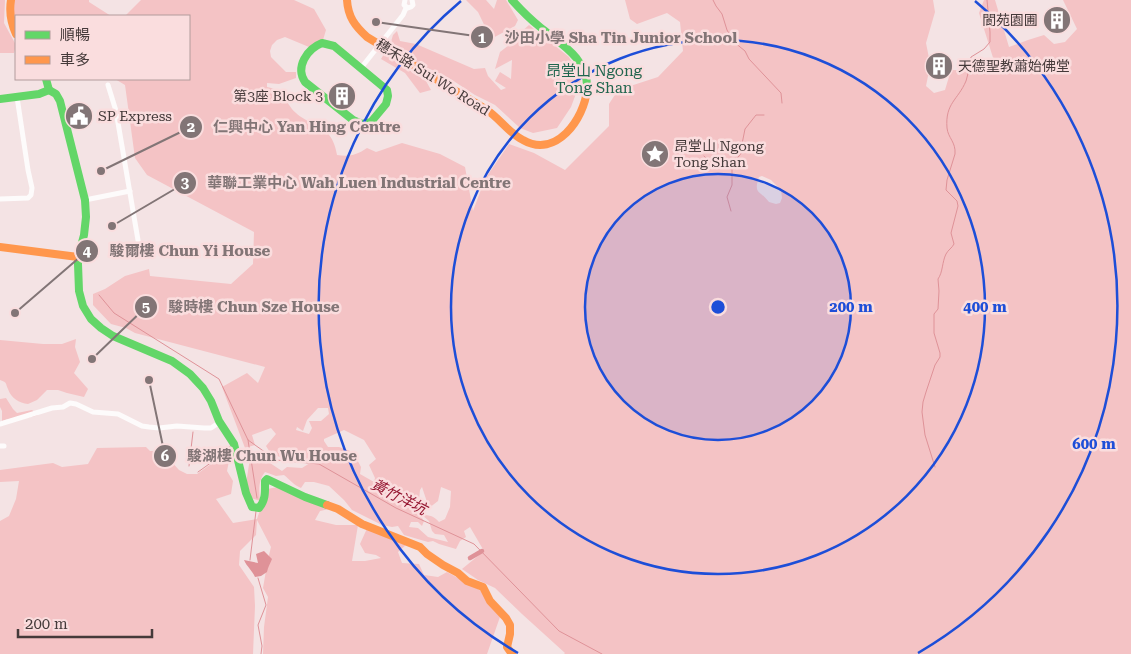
<svg xmlns="http://www.w3.org/2000/svg" width="1131" height="654" font-family="'Roboto Serif','Noto Sans TC',serif">
<rect width="100%" height="100%" fill="#f4e3e4"/>
<g fill="#f4c3c5" fill-rule="evenodd">
<polygon points="0,0 5,0 4,23 16,45 14,53 0,53"/>
<polygon points="14,0 89,0 89,2 111,16 16,16 16,27 13,16"/>
<path d="M141,0H294L314,9L326,30L323,40L309,47L285,37L277,40L272,45L270,51L271,57L286,72H296V78L279,84L267,83V87C286,91 284,102 296,113C301,118 307,119 312,125C327,126 335,141 337,155C349,157 357,155 367,148L376,152L379,151L402,143L440,154L465,167L473,211L485,179L509,144L534,153L565,170L609,126V104L618,90L658,77L683,51L680,22L667,13L637,24L630,19L625,0H933L935,12L926,43L931,68L928,76L926,86L934,93L945,90L951,70L982,71L995,64L979,13L984,0H995L1009,47L1028,40L1044,35L1054,44L1065,42L1077,29L1063,0H1131V654H564L565,653L522,614L495,588L478,580L462,569L484,551L470,527L464,531L466,537L460,541L456,549L439,544L433,541L428,542L404,535L398,526L392,527L382,525L352,510L344,500L329,486L314,482H305L301,488C294,485 290,480 284,475L276,476L265,472C258,481 259,490 260,501L251,498L246,484L250,458L257,452L267,461L282,471L287,467L302,468L310,463L303,459L283,458L271,454L266,446L276,434L271,428L252,435L255,445L245,448L222,387L247,373L258,383L265,367L135,333L126,328L111,324L93,305V294L105,289L125,276L149,269L150,276L231,284L253,264L254,232L147,175L135,158L125,85L115,79H189V16H125ZM762,176L771,180L781,190L782,198L780,203L776,204L769,202C760,190 753,194 759,177ZM318,408H328L329,414L321,421H309L312,428L309,434L296,430L297,427L303,431L307,420ZM344,430L364,440L376,459L369,465L375,478L374,482L360,474L361,467L353,452L339,447H328L324,441V439ZM422,487L429,508L438,501L441,487L451,491L450,507L445,519L439,522C434,516 430,515 422,515L429,521L432,531L435,534L444,535L448,542L428,537L418,528L409,527L411,522H418L422,526L424,521L413,505L397,499L395,494L419,500L420,490Z"/>
<polygon points="466,0 486,0 494,9 497,0 506,0 518,20 515,26 491,39 478,12"/>
<path d="M529,25L569,57L581,80L571,107L557,128L533,133L520,128L495,105L475,95L449,78L413,61L389,48L393,35L397,31L400,41L416,44L474,69L485,68L488,76L501,90L506,88L495,81L500,72L511,79L512,60L495,69L500,52C511,45 519,33 529,25Z"/>
<polygon points="384,54 426,81 431,90 420,93 405,73 381,59"/>
<path d="M76,339L75,347L80,362L74,373L88,389L84,397L67,393L58,390H47L37,400L28,404C19,403 11,398 8,389C5,383 8,383 0,380V340L43,344H62Z"/>
<path d="M6,398L13,409L17,413L32,410L38,415C27,420 14,416 2,421V411L0,407V399Z"/>
<polygon points="232,446 227,471 233,481 231,494 216,499 233,523 257,519 267,489 278,487 334,508 320,511 315,520 336,525 358,525 352,561 365,561 381,558 376,555 365,553 360,544 369,524 407,544 398,552 402,563 419,564 424,575 438,577 447,572 485,593 501,614 487,654 263,654 264,627 268,597 263,588 268,559 271,547 257,520 256,535 240,551 239,565 254,587 255,606 253,654 0,654 0,521 9,516 16,499 19,481 0,482 0,470 53,463 62,467 88,464 97,448 146,447 150,451 159,451 163,456 170,460 179,470 187,474 197,474 211,464"/>
</g>
<path fill="#df9298" d="M264,551L272,559C270,564 268,567 267,572L261,576L255,577C252,570 247,567 244,560L258,563L256,554Z"/>
<g fill="none" stroke-linecap="round" stroke-linejoin="round">
<g stroke="#df9298" stroke-width="1">
<polyline points="713,0 716,6 722,14 727,30 734,42 745,51 749,59 781,93 782,103"/>
<path d="M704,156C706,158 708,161 711,162C714,163 730,165 732,165L742,152V144L745,129L756,115H764"/>
<polyline points="731,211 727,197 732,185 732,166"/>
<polyline points="99,295 114,313 219,379 248,440 276,460 319,464 396,508 474,544 559,631 602,654"/>
<polyline points="248,440 257,498"/>
<polyline points="189,466 193,432"/>
<path d="M935,467L925,435L922,412L923,402L926,392L935,365L940,357V353L934,333V314L938,309L939,291L938,279C943,272 942,262 946,254C948,250 952,248 954,244L951,233L958,206L957,201L946,190L947,180L955,154C956,142 948,138 947,128C945,103 958,100 966,81C969,73 968,65 971,57L984,49L990,42V32L987,0"/>
<polyline points="198,472 212,462 230,446"/>
<polyline points="250,560 256,511"/>
<polyline points="258,578 266,605 258,625 262,646 261,654"/>
</g>
<polyline stroke="#df9298" stroke-width="4.5" points="470,558 482,551"/>
<g stroke="#fdfbfb" stroke-width="5">
<polyline points="405,0 404,5 408,8 411,7 413,5 412,0"/>
<polyline points="361,68 403,15 406,8"/>
<polyline points="108,85 116,111 139,246"/>
<polyline points="0,199 28,198 31,195 32,188 28,170 17,97"/>
<polyline points="85,200 130,191"/>
<polyline points="0,424 52,408 63,407 70,403 76,404 93,412 118,414 142,426 149,427 159,428 177,426 204,428 211,428 217,424 218,421"/>
<polyline points="0,446 4,446"/>
</g>
<g stroke="#63d668" stroke-width="8">
<path d="M512,0C521,10 530,19 540,27C561,44 589,59 587,90"/>
<path d="M322,43L334,46L387,90L388,96L386,104L371,122L362,124L353,120L305,82C295,67 307,49 322,43Z"/>
<polyline points="46,79 49,90"/>
<path d="M49,90L56,94L60,101L85,200L86,217L84,235L78,257V264L79,291L83,306L91,319L101,328L113,336L172,361L190,374L203,388L211,401L219,421L234,444L246,493L252,507L259,508C266,500 265,491 265,481L267,479L305,497L327,505"/>
<polyline points="0,99 39,94 49,90"/>
</g>
<g stroke="#ff974d" stroke-width="8">
<path d="M11,0C9,12 11,23 16,34"/>
<path d="M347,0C348,17 355,26 367,37L487,110C500,119 509,133 523,140C556,159 584,119 587,90"/>
<polyline points="0,247 78,257"/>
<polyline points="327,505 338,509 362,524 420,547 427,554 443,565 458,573 467,581 483,587 490,601 506,618 510,625 510,634 507,647 512,654"/>
</g>
</g>
<circle cx="718" cy="307" r="133" fill="#1d4ed8" fill-opacity=".12"/>
<g fill="none" stroke="#1d4ed8" stroke-width="2.5">
<circle cx="718" cy="307" r="133"/>
<circle cx="718" cy="307" r="267"/>
<path d="M518 653A400 400 0 0 1 461 1M975 1A400 400 0 0 1 918 653"/>
</g>
<defs>
<symbol id="building-disc" viewBox="-11 -11 22 22"><circle r="9.5" fill="#827576" stroke="#faddde"/><path d="M-4-6H4V6H1V3H-1V6H-4ZM-2.5-4.3h1.7v1.8h-1.7ZM.8-4.3h1.7v1.8H.8ZM-2.5-1h1.7V.8h-1.7ZM.8-1h1.7V.8H.8Z" fill="#fff"/></symbol>
<symbol id="civic-disc" viewBox="-11 -11 22 22"><circle r="9.5" fill="#827576" stroke="#faddde"/><path d="M-.6-6.5H3V-4.5H.6V-3L4-1V1h2V6H-6V1h2V-1L-.6-3ZM-1.2 2.5V6h2.4V2.5Z" fill="#fff"/></symbol>
<symbol id="sight-disc" viewBox="-11 -11 22 22"><circle r="9.5" fill="#827576" stroke="#faddde"/><path d="M0-6L1.8-2.2L6-1.7L2.9 1.2L3.7 5.4L0 3.3L-3.7 5.4L-2.9 1.2L-6-1.7L-1.8-2.2Z" fill="#fff"/></symbol>
</defs>
<g fill-rule="evenodd">
<use href="#building-disc" x="1041" y="4" width="32" height="32"/>
<use href="#building-disc" x="923" y="50" width="32" height="32"/>
<use href="#building-disc" x="326" y="80" width="32" height="32"/>
<use href="#civic-disc" x="63" y="100" width="32" height="32"/>
<use href="#sight-disc" x="639" y="138" width="32" height="32"/>
</g>
<g text-anchor="middle" stroke-width="5" stroke-linejoin="round" paint-order="stroke">
<g font-size="14" fill="#453a3a" stroke="#faddde" text-anchor="start">
<text x="1038" y="25" text-anchor="end">閬苑園圃</text>
<text x="958" y="71">天德聖教蕭始佛堂</text>
<text x="323" y="101" text-anchor="end">第3座 Block 3</text>
<text x="98" y="121">SP Express</text>
<text x="674" y="151">昂堂山 Ngong<tspan x="674" dy="16">Tong Shan</tspan></text>
</g>
<g font-size="14" fill="#453a3a" stroke="#faddde">
<text transform="translate(433 77) rotate(32)" y="5">穗禾路 Sui Wo Road</text>
</g>
<g font-size="15" fill="#20664e" stroke="#faddde">
<text x="594" y="76">昂堂山 Ngong<tspan x="594" dy="17">Tong Shan</tspan></text>
</g>
<g font-size="15" font-style="italic" fill="#961732" stroke="#faddde">
<text transform="translate(399 497) rotate(27)" y="5">黃竹洋坑</text>
</g>
</g>
<circle cx="718" cy="307" r="8" fill="#1d4ed8" stroke="#faddde" stroke-width="2.5"/>
<g font-size="15" text-anchor="middle" font-weight="bold" fill="#1d4ed8" stroke="#faddde" stroke-width="5" stroke-linejoin="round" paint-order="stroke">
<text x="851" y="312">200 m</text>
<text x="985" y="312">400 m</text>
<text x="1094" y="449">600 m</text>
</g>
<path fill="none" stroke="#827576" stroke-width="2" d="M376 22L482 37M101 171L191 127M112 226L185 183M15 313L87 251M92 359L146 307M149 380L165 456"/>
<g fill="#827576" stroke="#faddde" stroke-width="2">
<circle cx="376" cy="22" r="5"/>
<circle cx="101" cy="171" r="5"/>
<circle cx="112" cy="226" r="5"/>
<circle cx="15" cy="313" r="5"/>
<circle cx="92" cy="359" r="5"/>
<circle cx="149" cy="380" r="5"/>
<circle cx="482" cy="37" r="12"/>
<circle cx="191" cy="127" r="12"/>
<circle cx="185" cy="183" r="12"/>
<circle cx="87" cy="251" r="12"/>
<circle cx="146" cy="307" r="12"/>
<circle cx="165" cy="456" r="12"/>
</g>
<g font-size="15" text-anchor="middle" font-weight="bold" fill="#fff">
<text x="482" y="43">1</text>
<text x="191" y="132">2</text>
<text x="185" y="188">3</text>
<text x="87" y="256">4</text>
<text x="146" y="312">5</text>
<text x="165" y="461">6</text>
</g>
<g font-size="15" text-anchor="middle" font-weight="bold" fill="#827576" stroke="#faddde" stroke-width="5" stroke-linejoin="round" paint-order="stroke">
<text x="621" y="43">沙田小學 Sha Tin Junior School</text>
<text x="307" y="132">仁興中心 Yan Hing Centre</text>
<text x="359" y="188">華聯工業中心 Wah Luen Industrial Centre</text>
<text x="190" y="256">駿爾樓 Chun Yi House</text>
<text x="254" y="312">駿時樓 Chun Sze House</text>
<text x="272" y="461">駿湖樓 Chun Wu House</text>
</g>
<rect x="15" y="15" width="175" height="65" fill="#faddde" stroke="#b29c9c"/>
<rect x="25" y="31" width="25" height="8" fill="#63d668" stroke="#b29c9c"/>
<text x="60" y="40" font-size="15" fill="#453a3a">順暢</text>
<rect x="25" y="56" width="25" height="8" fill="#ff974d" stroke="#b29c9c"/>
<text x="60" y="65" font-size="15" fill="#453a3a">車多</text>
<path d="M18 629v8h134v-8" fill="none" stroke="#453a3a" stroke-width="2.5"/>
<text x="25" y="629" font-size="15" fill="#453a3a" stroke="#faddde" stroke-width="4" paint-order="stroke">200 m</text>
</svg>
